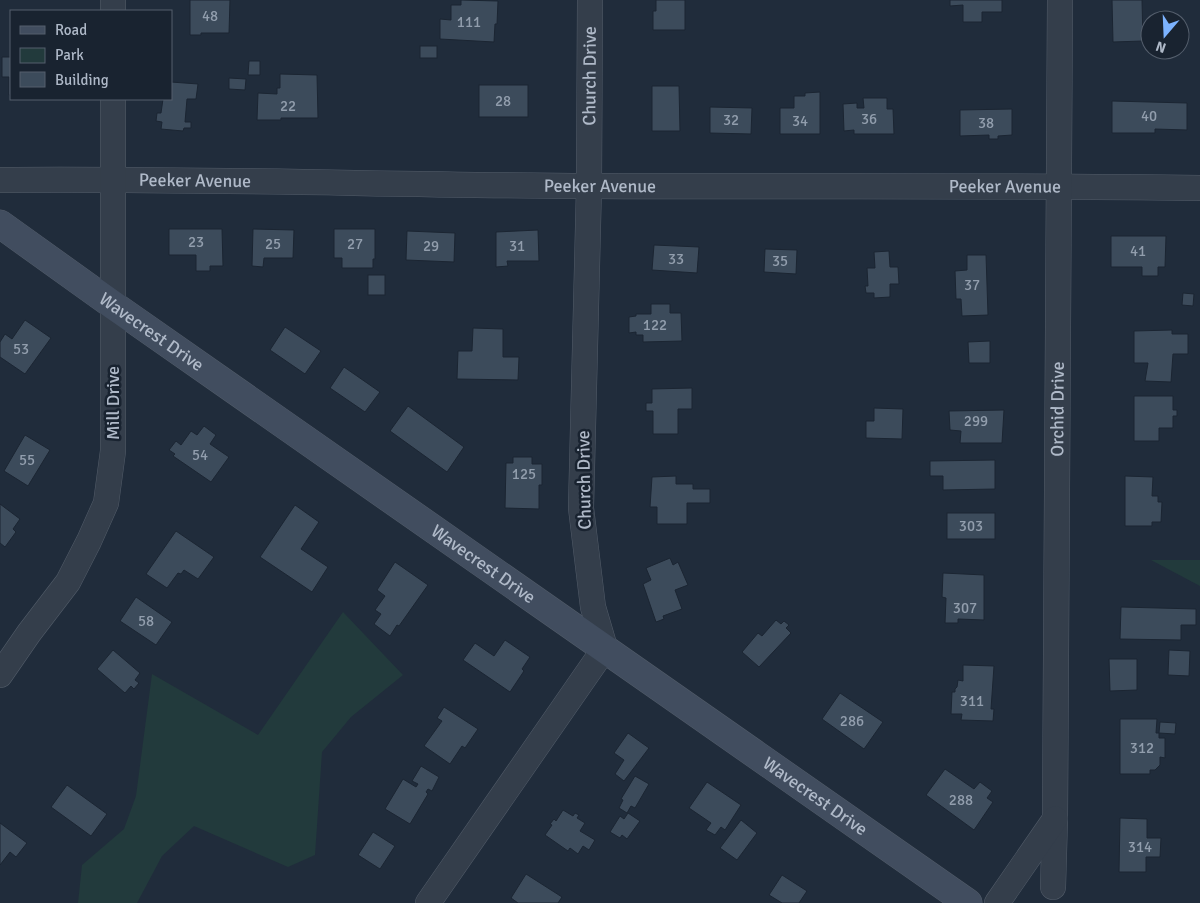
<svg xmlns="http://www.w3.org/2000/svg" width="1200" height="903" font-family="Signika,sans-serif">
<rect width="100%" height="100%" fill="#202c3b"/>
<g fill="#223a3c">
<polygon points="1151,560 1200,560 1200,586"/>
<polygon points="343,612 403,675 351,717 322,752 315,855 288,867 194,826 162,856 137,903 78,903 82,865 124,829 136,796 152,674 258,735"/>
</g>
<g fill="#3c4b5b" stroke="#1b2532">
<polygon points="190,0 230,0 229,33 201,33 201,35 190,35"/>
<polygon points="461,0 498,1 497,24 495,24 494,42 440,39 440,19 451,20 451,5 461,5"/>
<polygon points="656,0 685,0 685,30 653,30 653,11 656,11"/>
<polygon points="950,0 1002,0 1002,12 982,12 982,22 963,22 963,5 950,6"/>
<polygon points="1112,0 1142,0 1143,41 1113,42"/>
<rect x="420" y="46" width="17" height="12"/>
<polygon points="2,57 11,57 11,95 9,95 9,77 2,77"/>
<polygon points="249,61 260,61 260,75 248,75"/>
<polygon points="280,74 317,75 318,118 281,118 281,120 257,120 258,93 277,94 277,88 280,88"/>
<polygon points="229,78 246,79 245,90 229,89"/>
<polygon points="171,82 198,84 196,99 187,99 185,122 191,122 191,128 184,128 183,131 161,129 162,122 156,121 157,113 161,113 163,99 171,99"/>
<rect x="479" y="85" width="49" height="32"/>
<polygon points="652,86 679,86 680,131 652,131"/>
<polygon points="820,92 820,134 780,134 780,108 794,108 794,96 805,96 805,93"/>
<polygon points="863,98 887,98 887,109 893,109 894,134 854,134 854,130 844,131 843,104 857,103 857,108 864,108"/>
<polygon points="1112,101 1187,103 1187,130 1155,129 1155,133 1112,133"/>
<polygon points="710,107 752,108 751,134 710,133"/>
<polygon points="1012,109 1012,135 998,136 998,139 989,139 989,135 960,136 960,110"/>
<polygon points="169,229 222,229 223,266 210,266 210,271 196,271 196,255 169,255"/>
<polygon points="253,229 294,230 293,258 264,258 263,267 252,266"/>
<polygon points="334,229 375,229 375,259 373,259 373,268 342,268 342,258 334,258"/>
<polygon points="538,230 539,261 507,261 508,266 496,267 496,232"/>
<polygon points="407,231 455,233 454,262 406,260"/>
<polygon points="1111,236 1166,236 1165,267 1158,267 1158,276 1142,276 1142,267 1111,267"/>
<polygon points="654,245 699,247 697,273 652,270"/>
<polygon points="765,249 797,250 796,274 764,272"/>
<polygon points="889,251 890,267 898,267 899,284 890,284 890,297 874,298 874,293 866,293 865,286 868,286 867,268 875,268 874,252"/>
<polygon points="967,255 986,255 988,315 962,316 961,299 956,299 955,271 967,270"/>
<rect x="368" y="275" width="17" height="20"/>
<polygon points="1183,293 1194,294 1193,306 1182,305"/>
<polygon points="651,304 670,304 670,313 681,313 682,341 643,342 643,335 636,335 636,332 629,333 629,317 636,316 636,314 651,314"/>
<polygon points="25,320 51,338 25,374 0,357 0,342 5,334 12,339"/>
<polygon points="285,327 321,351 305,374 270,350"/>
<polygon points="473,328 503,329 503,357 519,357 518,380 457,379 458,351 472,351"/>
<polygon points="1172,330 1172,334 1188,334 1188,354 1173,354 1171,382 1145,381 1148,363 1134,363 1134,331"/>
<polygon points="990,341 990,363 969,363 968,342"/>
<polygon points="344,367 380,392 365,412 330,388"/>
<polygon points="692,388 692,409 678,409 678,434 653,434 653,411 646,411 646,403 652,403 652,389"/>
<polygon points="1134,396 1173,396 1173,410 1177,410 1177,416 1173,416 1173,428 1159,428 1159,441 1134,441"/>
<polygon points="408,406 464,447 447,472 390,431"/>
<polygon points="874,408 903,409 902,439 866,438 866,421 874,421"/>
<polygon points="1004,410 1002,443 960,443 961,431 950,430 949,411"/>
<polygon points="204,426 216,435 210,444 229,457 211,482 173,456 175,454 169,450 176,441 181,445 191,431 197,435"/>
<polygon points="25,435 50,450 28,486 4,471"/>
<polygon points="513,457 532,457 532,464 542,464 542,485 539,485 539,509 505,508 506,463 513,463"/>
<polygon points="995,460 995,489 943,490 943,476 930,476 930,461"/>
<polygon points="676,476 676,484 693,484 693,489 710,489 710,503 687,503 687,524 657,524 657,507 650,507 652,477"/>
<polygon points="1125,476 1153,477 1152,496 1158,496 1158,502 1162,502 1161,522 1152,522 1152,526 1125,526"/>
<polygon points="0,504 20,519 13,529 16,532 5,547 0,543"/>
<polygon points="295,505 319,522 301,549 328,567 312,592 260,557"/>
<rect x="947" y="513" width="48" height="26"/>
<polygon points="176,531 214,557 198,579 184,570 181,574 178,573 167,588 146,574"/>
<polygon points="670,558 673,565 678,562 688,585 675,590 682,609 663,616 664,619 656,622 643,584 651,580 646,568"/>
<polygon points="395,562 428,585 399,626 397,625 390,636 374,624 381,614 375,610 385,596 377,590"/>
<polygon points="943,573 984,575 984,620 958,619 958,623 945,623 946,598 942,597"/>
<polygon points="136,597 172,622 156,645 120,621"/>
<polygon points="1121,607 1196,609 1196,625 1181,625 1181,640 1120,639"/>
<polygon points="776,620 781,624 784,621 789,625 786,628 791,633 759,667 742,652 758,633 762,636"/>
<polygon points="505,640 530,657 522,669 524,671 510,692 463,660 475,643 494,656"/>
<polygon points="113,650 140,673 135,680 139,683 134,689 131,686 125,693 97,669"/>
<polygon points="1169,650 1190,651 1189,676 1168,675"/>
<polygon points="1109,659 1137,659 1137,690 1110,691"/>
<polygon points="963,665 994,666 991,709 994,709 993,721 961,720 962,714 951,714 952,692 955,692 955,689 957,687 958,680 963,681"/>
<polygon points="840,693 883,722 864,749 822,719"/>
<polygon points="444,707 478,729 465,748 462,746 450,764 424,746 442,721 437,718"/>
<polygon points="1120,719 1157,719 1156,733 1159,733 1159,738 1165,738 1165,758 1160,757 1160,765 1155,770 1150,770 1150,774 1120,774"/>
<polygon points="1160,722 1176,723 1175,734 1159,733"/>
<polygon points="628,733 649,748 624,781 615,774 624,760 614,753"/>
<polygon points="421,766 439,777 432,791 428,789 426,792 428,794 410,824 385,809 403,779 416,787 418,784 412,781"/>
<polygon points="945,769 974,789 980,782 992,791 987,798 993,802 974,830 926,795"/>
<polygon points="635,776 649,784 635,808 631,806 627,813 619,808 623,800 621,799"/>
<polygon points="707,782 741,805 725,830 721,827 715,835 706,830 711,823 689,808"/>
<polygon points="67,785 107,814 91,836 51,807"/>
<polygon points="563,810 573,816 575,813 579,815 577,818 585,823 580,831 595,840 589,850 583,846 578,854 570,848 568,851 545,835 552,825 550,824 554,819 556,821"/>
<polygon points="628,813 640,821 627,839 622,835 620,838 610,832 620,816 624,819"/>
<polygon points="1120,818 1147,819 1147,838 1161,838 1160,857 1146,857 1146,872 1119,872"/>
<polygon points="741,820 757,833 737,860 720,848"/>
<polygon points="0,823 27,843 16,857 10,852 0,865"/>
<polygon points="373,832 395,846 380,869 358,855"/>
<polygon points="526,874 562,897 558,903 518,903 511,898"/>
<polygon points="782,875 807,891 799,903 782,903 769,895"/>
</g>
<g fill="none" stroke-linecap="round" stroke-linejoin="round">
<defs>
<g id="street">
<polyline points="113,11 113,0"/>
<path id="s1" d="M0,180C197,178 394,185 591,186C794,187 997,185 1200,188"/>
<polyline points="0,675 29,633 68,582 89,541 106,503 113,451 113,99"/>
<path id="s2" d="M1053,887L1055,819L1060,0"/>
<path id="s3" d="M428,903L605,648L593,607L581,508L589,186L590,0"/>
<polyline points="997,903 1055,819"/>
</g>
<g id="secondary">
<path id="s4" d="M0,224L113,305L968,903"/>
</g>
</defs>
<use href="#street" stroke="#525c69" stroke-width="26"/>
<use href="#secondary" stroke="#525c69" stroke-width="29"/>
<use href="#street" stroke="#343e4b" stroke-width="25"/>
<use href="#secondary" stroke="#414d5f" stroke-width="28"/>
</g>
<g text-anchor="middle" stroke-width="5" stroke-linejoin="round" paint-order="stroke">
<g font-size="15" fill="#929ead">
<text x="210" y="21">48</text>
<text x="469" y="27">111</text>
<text x="503" y="106">28</text>
<text x="288" y="111">22</text>
<text x="1149" y="121">40</text>
<text x="869" y="124">36</text>
<text x="731" y="125">32</text>
<text x="800" y="126">34</text>
<text x="986" y="128">38</text>
<text x="196" y="247">23</text>
<text x="273" y="249">25</text>
<text x="355" y="249">27</text>
<text x="431" y="251">29</text>
<text x="517" y="251">31</text>
<text x="1138" y="256">41</text>
<text x="676" y="264">33</text>
<text x="780" y="266">35</text>
<text x="972" y="290">37</text>
<text x="655" y="330">122</text>
<text x="21" y="354">53</text>
<text x="976" y="426">299</text>
<text x="200" y="460">54</text>
<text x="27" y="465">55</text>
<text x="524" y="479">125</text>
<text x="971" y="531">303</text>
<text x="965" y="613">307</text>
<text x="146" y="626">58</text>
<text x="972" y="706">311</text>
<text x="852" y="726">286</text>
<text x="1142" y="753">312</text>
<text x="961" y="805">288</text>
<text x="1140" y="852">314</text>
</g>
<g font-size="18" fill="#afb9c8" stroke="#192330">
<text dy="6" stroke="none"><textPath href="#s3" startOffset="885">Church Drive</textPath></text>
<text dy="6" stroke="none"><textPath href="#s1" startOffset="195">Peeker Avenue</textPath></text>
<text dy="6" stroke="none"><textPath href="#s1" startOffset="600">Peeker Avenue</textPath></text>
<text dy="6" stroke="none"><textPath href="#s1" startOffset="1005">Peeker Avenue</textPath></text>
<text dy="6" stroke="none"><textPath href="#s4" startOffset="186">Wavecrest Drive</textPath></text>
<text transform="translate(113 403) rotate(-90)" y="6">Mill Drive</text>
<text dy="6" stroke="none"><textPath href="#s2" startOffset="478">Orchid Drive</textPath></text>
<text transform="translate(584 480) rotate(-91)" y="6">Church Drive</text>
<text dy="6" stroke="none"><textPath href="#s4" startOffset="591">Wavecrest Drive</textPath></text>
<text dy="6" stroke="none"><textPath href="#s4" startOffset="996">Wavecrest Drive</textPath></text>
</g>
</g>
<rect x="10" y="10" width="162" height="90" fill="#192330" stroke="#555f6d"/>
<rect x="20" y="26" width="25" height="8" fill="#414d5f" stroke="#555f6d"/>
<text x="55" y="35" font-size="15" fill="#afb9c8">Road</text>
<rect x="20" y="48" width="25" height="15" fill="#223a3c" stroke="#555f6d"/>
<text x="55" y="60" font-size="15" fill="#afb9c8">Park</text>
<rect x="20" y="72" width="25" height="15" fill="#3c4b5b" stroke="#555f6d"/>
<text x="55" y="85" font-size="15" fill="#afb9c8">Building</text>
<g transform="translate(1165 35) rotate(199)"><circle r="24" fill="#192330" stroke="#555f6d"/>
<path d="M0-4L9 19L0 12L-9 19Z" fill="#7cb3ff"/>
<text y="-8" font-size="14" font-weight="bold" text-anchor="middle" fill="#afb9c8">N</text>
</g>
</svg>
